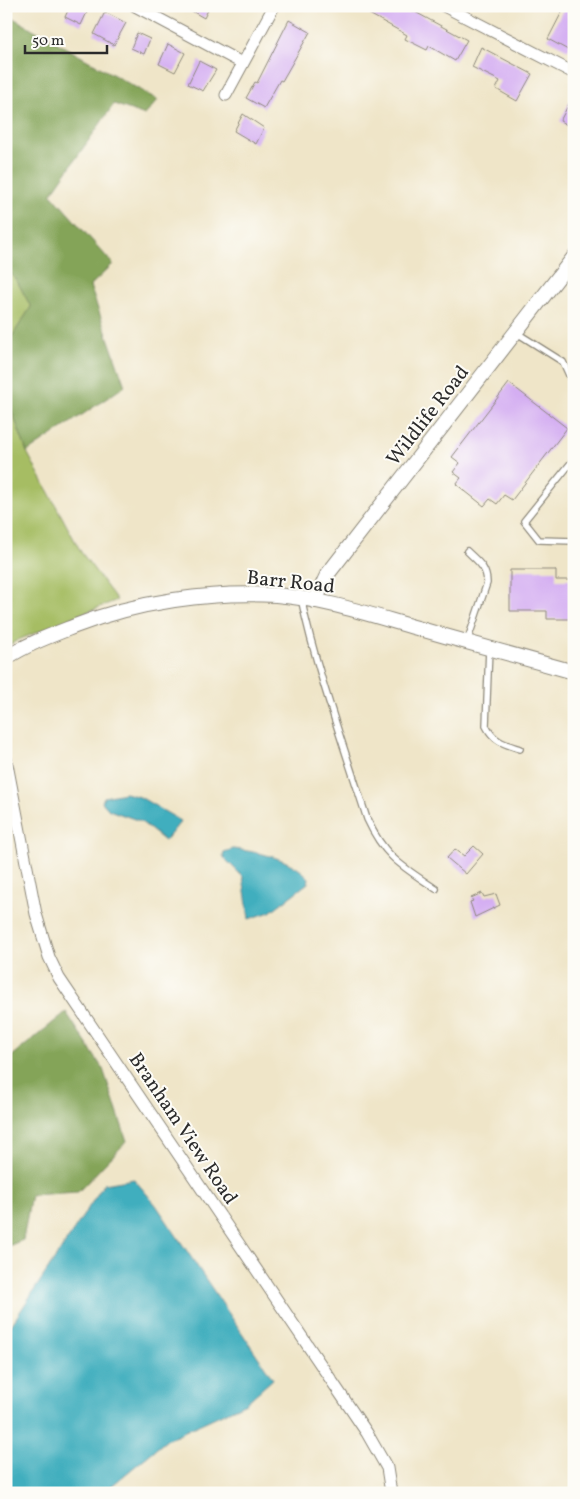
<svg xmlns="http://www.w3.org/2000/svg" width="580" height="1499" font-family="Vollkorn,serif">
<rect width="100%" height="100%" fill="#fdfcf7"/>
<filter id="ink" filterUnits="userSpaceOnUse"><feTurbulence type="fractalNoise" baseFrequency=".02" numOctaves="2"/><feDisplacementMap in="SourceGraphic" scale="10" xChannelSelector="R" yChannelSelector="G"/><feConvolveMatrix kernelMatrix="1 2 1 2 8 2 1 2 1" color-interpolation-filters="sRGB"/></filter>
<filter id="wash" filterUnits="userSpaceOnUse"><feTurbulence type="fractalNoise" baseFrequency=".0096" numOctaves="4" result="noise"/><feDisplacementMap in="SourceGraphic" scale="20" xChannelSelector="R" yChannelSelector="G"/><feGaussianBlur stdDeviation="1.12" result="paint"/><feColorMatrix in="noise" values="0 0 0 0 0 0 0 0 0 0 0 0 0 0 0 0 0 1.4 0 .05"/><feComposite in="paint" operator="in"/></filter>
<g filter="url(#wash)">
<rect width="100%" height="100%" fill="#efe5c8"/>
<polygon fill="#a6bd63" stroke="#687447" points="6,269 16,279 31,307 9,341 10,406 27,452 81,552 117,600 18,640 6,647"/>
<g fill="#84a459" stroke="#586842">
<polygon points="6,14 158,100 145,115 114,104 51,194 113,264 90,286 125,386 27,452 10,406 9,341 31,307 16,279 6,269"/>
<polygon points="66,1012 103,1069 127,1141 78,1192 31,1195 23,1240 6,1247 6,1061"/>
</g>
<g fill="#41aebe" stroke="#366c74">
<polygon points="125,793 140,797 181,821 165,841 140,821 109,810 102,802 104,797"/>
<path d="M233,849C258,852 291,858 309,878L308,883L270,912L249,919L243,877L223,857L224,852Z"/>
<polygon points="134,1179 156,1205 273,1379 246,1403 168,1439 103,1493 6,1493 6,1333 104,1184"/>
</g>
<g id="blocks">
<g fill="#d4aef2">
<polygon points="70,6 90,6 81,25 65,17"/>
<polygon points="183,6 210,6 204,18"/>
<polygon points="355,6 404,6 467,40 455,61 429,46 427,50 405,39 407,35"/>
<polygon points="565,6 574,6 574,39 568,50 548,39"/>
<polygon points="105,12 126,23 114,45 94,34"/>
<polygon points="289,20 310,32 282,81 280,80 264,108 246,98 255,82 257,83"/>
<polygon points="137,33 150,39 144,54 131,48"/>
<polygon points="168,44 185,53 175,72 159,64"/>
<polygon points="481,47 532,74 517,101 496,89 500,81 472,67"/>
<polygon points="199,61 216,70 203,91 188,84"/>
<polygon points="574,94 574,129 560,121"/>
<polygon points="243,114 264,128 256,144 234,131"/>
<polygon points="509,383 567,428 512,500 504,495 497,504 490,499 484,506 456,484 461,478 453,472 460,463 452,457"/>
<polygon points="510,570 556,570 556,580 574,580 574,619 547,619 547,611 510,611"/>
<polygon points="474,846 483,854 466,874 447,858 455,849 464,856"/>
<polygon points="482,893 484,897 496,894 500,905 475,917 470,902 473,901 471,898"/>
</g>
</g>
</g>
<g filter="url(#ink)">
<use href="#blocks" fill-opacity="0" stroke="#8d887a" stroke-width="1"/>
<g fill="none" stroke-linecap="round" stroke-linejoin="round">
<defs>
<g id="service">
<polyline points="517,333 563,362 574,386"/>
<polyline points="574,459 524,521 539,540 574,541"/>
<path d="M467,551C477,561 487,567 487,583L467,642"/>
<path d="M301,598C317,673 344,746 367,819C385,858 402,866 436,889"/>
<path d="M489,648L486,726C494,742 505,744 520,749"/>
</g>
<g id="minor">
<polyline points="135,6 242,63"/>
<polyline points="444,6 574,73"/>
<polyline points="226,95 274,6"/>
<polyline points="6,759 36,914 49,957 59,978 367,1433 387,1468 391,1493"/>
</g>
<g id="tertiary">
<polyline points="315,601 327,575 574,257"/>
<path d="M6,658C27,644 52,635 75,626C135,602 212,591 276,595C324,599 371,615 417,628C469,643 521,657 574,672"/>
</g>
</defs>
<use href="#service" stroke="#8d887a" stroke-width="8"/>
<use href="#minor" stroke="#8d887a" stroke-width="13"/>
<use href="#tertiary" stroke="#8d887a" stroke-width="16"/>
<use href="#service" stroke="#fff" stroke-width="5.5"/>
<use href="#minor" stroke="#fff" stroke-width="11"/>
<use href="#tertiary" stroke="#fff" stroke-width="14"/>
</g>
</g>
<g text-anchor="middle" stroke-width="4" stroke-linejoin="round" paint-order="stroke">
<g font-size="20" fill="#2b2b2b" stroke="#fdfcf7">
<text transform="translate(427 415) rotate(-52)" y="7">Wildlife Road</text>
<text transform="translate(291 581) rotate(6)" y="7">Barr Road</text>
<text transform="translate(184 1128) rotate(56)" y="7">Branham View Road</text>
</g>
</g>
<rect width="580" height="1499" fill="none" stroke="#fdfcf7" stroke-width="25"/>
<path d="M25 45v8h82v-8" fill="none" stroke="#2b2b2b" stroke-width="2.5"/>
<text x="32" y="45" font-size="15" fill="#2b2b2b" stroke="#fdfcf7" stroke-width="4" paint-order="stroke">50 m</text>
</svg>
